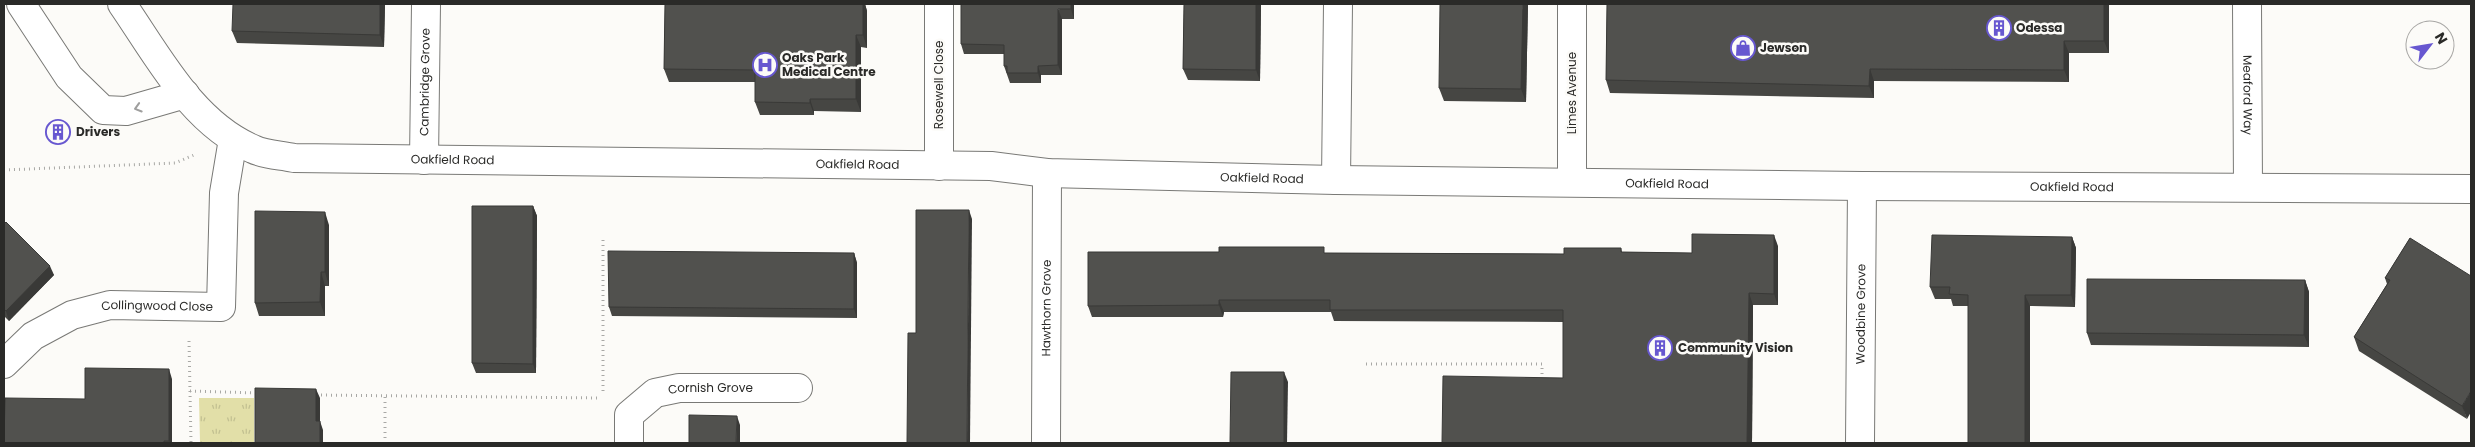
<svg xmlns="http://www.w3.org/2000/svg" width="2475" height="447" font-family="Poppins,sans-serif">
<defs>
<pattern id="grass-tufts" width="24" height="20" patternUnits="userSpaceOnUse" patternTransform="scale(1.25)"><rect width="24" height="20" fill="#e2dfa8"/><path d="M3 7l-1-3M5 7V3M7 7l1-3M15 17l-1-3M17 17v-4M19 17l1-3" fill="none" stroke="#c2c091"/></pattern>
</defs>
<rect width="100%" height="100%" fill="#fcfbf8"/>
<polygon fill="url(#grass-tufts)" points="199,398 254,398 254,443 200,443"/>
<g fill="none" stroke-linecap="round" stroke-linejoin="round">
<defs>
<g id="minor">
<polyline points="21,4 69,77 103,110 126,111 185,94"/>
<path id="s1" d="M122,4C158,56 192,123 253,149C265,155 281,155 294,158L991,166L1047,173L1336,180L1862,186L2471,189"/>
<polyline points="939,4 939,166"/>
<path id="s2" d="M2247,4L2248,187"/>
<path id="s3" d="M424,160L426,4"/>
<polyline points="1336,180 1338,4"/>
<polyline points="1572,182 1572,4"/>
<path id="s4" d="M4,364L33,336L72,315L110,305L221,307L224,193L233,139"/>
<path id="s5" d="M629,443V415L655,393L679,388H798"/>
<path id="s6" d="M1046,443L1047,173"/>
<path id="s7" d="M1860,443L1862,186"/>
</g>
</defs>
<use href="#minor" stroke="#797976" stroke-width="30"/>
<g stroke="#a8a8a5" stroke-width="3" stroke-dasharray="1 4" stroke-linecap="butt">
<polyline points="4,170 175,163 194,155"/>
<polyline points="189,341 191,443"/>
<polyline points="1366,364 1542,364 1542,380"/>
<polyline points="190,391 257,393"/>
<polyline points="603,391 603,238"/>
<polyline points="316,395 600,398"/>
<polyline points="385,443 385,396"/>
</g>
<use href="#minor" stroke="#fff" stroke-width="28"/>
</g>
<g fill="#464643">
<polygon points="385,4 384,47 237,43 232,31"/>
<polygon points="665,4 865,4 867,11 867,48 861,47 861,112 814,111 814,115 760,115 755,102 755,82 669,82 664,69"/>
<polygon points="1074,4 1074,19 1062,19 1062,75 1041,75 1041,83 1010,83 1004,66 1004,54 964,54 961,44"/>
<polygon points="1184,4 1261,4 1260,81 1188,80 1183,69"/>
<polygon points="1528,4 1526,102 1444,101 1439,88"/>
<polygon points="1607,4 2109,4 2109,53 2069,53 2069,82 1874,81 1874,98 1610,93 1606,80"/>
<polygon points="533,206 537,216 536,373 476,373 472,363"/>
<polygon points="4,224 54,275 9,321 4,316"/>
<polygon points="329,225 329,286 325,286 325,316 259,316 255,303"/>
<polygon points="2072,237 2076,248 2075,307 2030,306 2030,443 1968,443 1968,306 1953,306 1951,299 1935,299 1930,287"/>
<polygon points="2410,238 2467,419 2359,351 2354,337 2387,284 2385,278"/>
<polygon points="1778,246 1778,305 1753,305 1752,443 1442,443 1563,378 1563,322 1334,321 1331,312 1224,312 1223,317 1092,317 1088,306 1326,253 1564,254 1621,248 1622,252 1692,253"/>
<polygon points="854,253 857,263 857,318 612,316 609,307"/>
<polygon points="2305,280 2309,292 2309,347 2091,345 2087,333"/>
<polygon points="172,379 172,443 4,443 85,399"/>
</g>
<g fill="#393937">
<polygon points="380,4 385,4 384,47 380,35"/>
<polygon points="863,4 865,4 867,11 867,48 863,35"/>
<polygon points="1071,4 1074,4 1074,19 1071,9"/>
<polygon points="1256,4 1261,4 1260,81 1256,70"/>
<polygon points="1523,4 1528,4 1526,102 1521,89"/>
<polygon points="2104,4 2109,4 2109,53 2104,41"/>
<polygon points="1058,9 1062,19 1062,75 1058,65"/>
<polygon points="856,35 861,47 861,112 856,99"/>
<polygon points="2064,41 2069,53 2069,82 2064,70"/>
<polygon points="1038,66 1041,75 1041,83 1038,73"/>
<polygon points="1870,69 1874,81 1874,98 1869,86"/>
<polygon points="810,99 814,111 814,115 810,103"/>
<polygon points="533,206 537,216 536,373 533,364"/>
<polygon points="969,210 972,219 970,443 967,443"/>
<polygon points="325,212 329,225 329,286 325,272"/>
<polygon points="1774,235 1778,246 1778,305 1774,294"/>
<polygon points="2072,237 2076,248 2075,307 2071,295"/>
<polygon points="854,253 857,263 857,318 854,309"/>
<polygon points="50,266 54,275 9,321 6,311"/>
<polygon points="321,272 325,286 325,316 320,302"/>
<polygon points="2305,280 2309,292 2309,347 2304,335"/>
<polygon points="1749,293 1753,305 1752,443 1747,443"/>
<polygon points="2025,295 2030,306 2030,443 2025,443"/>
<polygon points="1219,300 1224,312 1223,317 1219,305"/>
<polygon points="169,369 172,379 172,443 170,443 169,441"/>
<polygon points="1284,372 1288,382 1287,443 1284,443"/>
<polygon points="316,389 320,398 320,421 323,430 323,443 320,443 316,421"/>
<polygon points="2471,391 2471,412 2467,419 2462,406"/>
<polygon points="737,416 740,425 740,443 736,443"/>
</g>
<g fill="#51514e" stroke="#393937">
<polygon points="233,4 380,4 380,35 232,31"/>
<polygon points="665,4 863,4 863,35 856,35 856,99 810,99 810,103 755,102 755,70 664,69"/>
<polygon points="961,4 1071,4 1071,9 1058,9 1058,65 1038,66 1038,73 1007,73 1007,66 1004,66 1004,45 961,44"/>
<polygon points="1184,4 1256,4 1256,70 1183,69"/>
<polygon points="1440,4 1523,4 1521,89 1439,88"/>
<polygon points="1607,4 2104,4 2104,41 2064,41 2064,70 1870,69 1869,86 1606,80"/>
<polygon points="472,206 533,206 533,364 472,363"/>
<polygon points="916,210 969,210 967,443 907,443 908,333 916,333"/>
<polygon points="255,211 325,212 325,272 321,272 320,302 255,303"/>
<polygon points="6,222 50,266 6,311 4,309 4,224"/>
<polygon points="1692,234 1774,235 1774,294 1749,293 1747,443 1442,443 1443,376 1563,378 1563,310 1330,310 1330,300 1219,300 1219,305 1088,306 1088,252 1219,252 1219,247 1324,247 1324,253 1564,254 1564,248 1621,248 1621,252 1692,253"/>
<polygon points="1932,235 2072,237 2071,295 2025,295 2025,443 1968,443 1968,295 1949,294 1950,287 1930,287"/>
<polygon points="2410,238 2471,276 2471,391 2462,406 2354,337 2390,280 2385,278"/>
<polygon points="608,251 854,253 854,309 609,307"/>
<polygon points="2087,279 2305,280 2304,335 2087,333"/>
<polygon points="85,368 169,369 169,441 164,441 164,443 4,443 5,398 85,399"/>
<polygon points="1231,372 1284,372 1284,443 1230,443"/>
<polygon points="255,388 316,389 316,421 320,421 320,443 255,443"/>
<polygon points="689,415 737,416 736,443 689,443"/>
</g>
<defs><path id="oneway-chevron" d="M-2-3.5L2.5 0L-2 3.5" fill="none" stroke-width="1.6" stroke-linecap="round" stroke-linejoin="round" transform="scale(1.25)"/></defs>
<use stroke="#9f9f9e" href="#oneway-chevron" transform="translate(138 108) rotate(163)"/>
<defs>
<symbol id="building-ring" viewBox="-11 -11 22 22"><circle r="9.5" fill="#fcfbf8" stroke="#6757d0" stroke-width="1.5"/><path d="M-4-6H4V6H1V3H-1V6H-4ZM-2.5-4.3h1.7v1.8h-1.7ZM.8-4.3h1.7v1.8H.8ZM-2.5-1h1.7V.8h-1.7ZM.8-1h1.7V.8H.8Z" fill="#6757d0"/></symbol>
<symbol id="shop-ring" viewBox="-11 -11 22 22"><circle r="9.5" fill="#fcfbf8" stroke="#6757d0" stroke-width="1.5"/><path d="M-5-2.5h2.3a2.7 3.5 0 0 1 5.4 0H5L5.5 6h-11ZM-1.5-2.5h3a1.5 2.3 0 0 0-3 0Z" fill="#6757d0"/></symbol>
<symbol id="hospital-ring" viewBox="-11 -11 22 22"><circle r="9.5" fill="#fcfbf8" stroke="#6757d0" stroke-width="1.5"/><path d="M-5-5h3v3.5h4V-5h3V5h-3V1.5h-4V5h-3Z" fill="#6757d0"/></symbol>
</defs>
<g fill-rule="evenodd">
<use href="#building-ring" x="1985" y="14" width="28" height="28"/>
<use href="#shop-ring" x="1729" y="34" width="28" height="28"/>
<use href="#hospital-ring" x="751" y="51" width="28" height="28"/>
<use href="#building-ring" x="44" y="118" width="28" height="28"/>
<use href="#building-ring" x="1646" y="334" width="28" height="28"/>
</g>
<g text-anchor="middle" stroke-width="5" stroke-linejoin="round" paint-order="stroke">
<g font-size="12" font-weight="bold" fill="#2a2a28" stroke="#fcfbf8" text-anchor="start">
<text x="2016" y="32">Odessa</text>
<text x="1760" y="52">Jewson</text>
<text x="782" y="62">Oaks Park<tspan x="782" dy="14">Medical Centre</tspan></text>
<text x="76" y="136">Drivers</text>
<text x="1678" y="352">Community Vision</text>
</g>
<g font-size="12" fill="#2a2a28" stroke="#fcfbf8">
<text dy="4" stroke="none"><textPath href="#s3" startOffset="78">Cambridge Grove</textPath></text>
<text transform="translate(939 85) rotate(-90)" y="4">Rosewell Close</text>
<text transform="translate(1572 93) rotate(-90)" y="4">Limes Avenue</text>
<text dy="4" stroke="none"><textPath href="#s2" startOffset="91">Meaford Way</textPath></text>
<text dy="4" stroke="none"><textPath href="#s1" startOffset="399">Oakfield Road</textPath></text>
<text dy="4" stroke="none"><textPath href="#s1" startOffset="804">Oakfield Road</textPath></text>
<text dy="4" stroke="none"><textPath href="#s1" startOffset="1209">Oakfield Road</textPath></text>
<text dy="4" stroke="none"><textPath href="#s1" startOffset="1614">Oakfield Road</textPath></text>
<text dy="4" stroke="none"><textPath href="#s1" startOffset="2019">Oakfield Road</textPath></text>
<text dy="4" stroke="none"><textPath href="#s4" startOffset="171">Collingwood Close</textPath></text>
<text dy="4" stroke="none"><textPath href="#s6" startOffset="135">Hawthorn Grove</textPath></text>
<text dy="4" stroke="none"><textPath href="#s7" startOffset="129">Woodbine Grove</textPath></text>
<text dy="4" stroke="none"><textPath href="#s5" startOffset="118">Cornish Grove</textPath></text>
</g>
</g>
<rect width="2475" height="447" fill="none" stroke="#2a2a28" stroke-width="10"/>
<g transform="translate(2430 45) rotate(59)"><circle r="24" fill="#fcfbf8" stroke="#a8a7a5"/>
<path d="M0-4L9 19L0 12L-9 19Z" fill="#6757d0"/>
<text y="-8" font-size="14" font-weight="bold" text-anchor="middle" fill="#2a2a28">N</text>
</g>
</svg>
